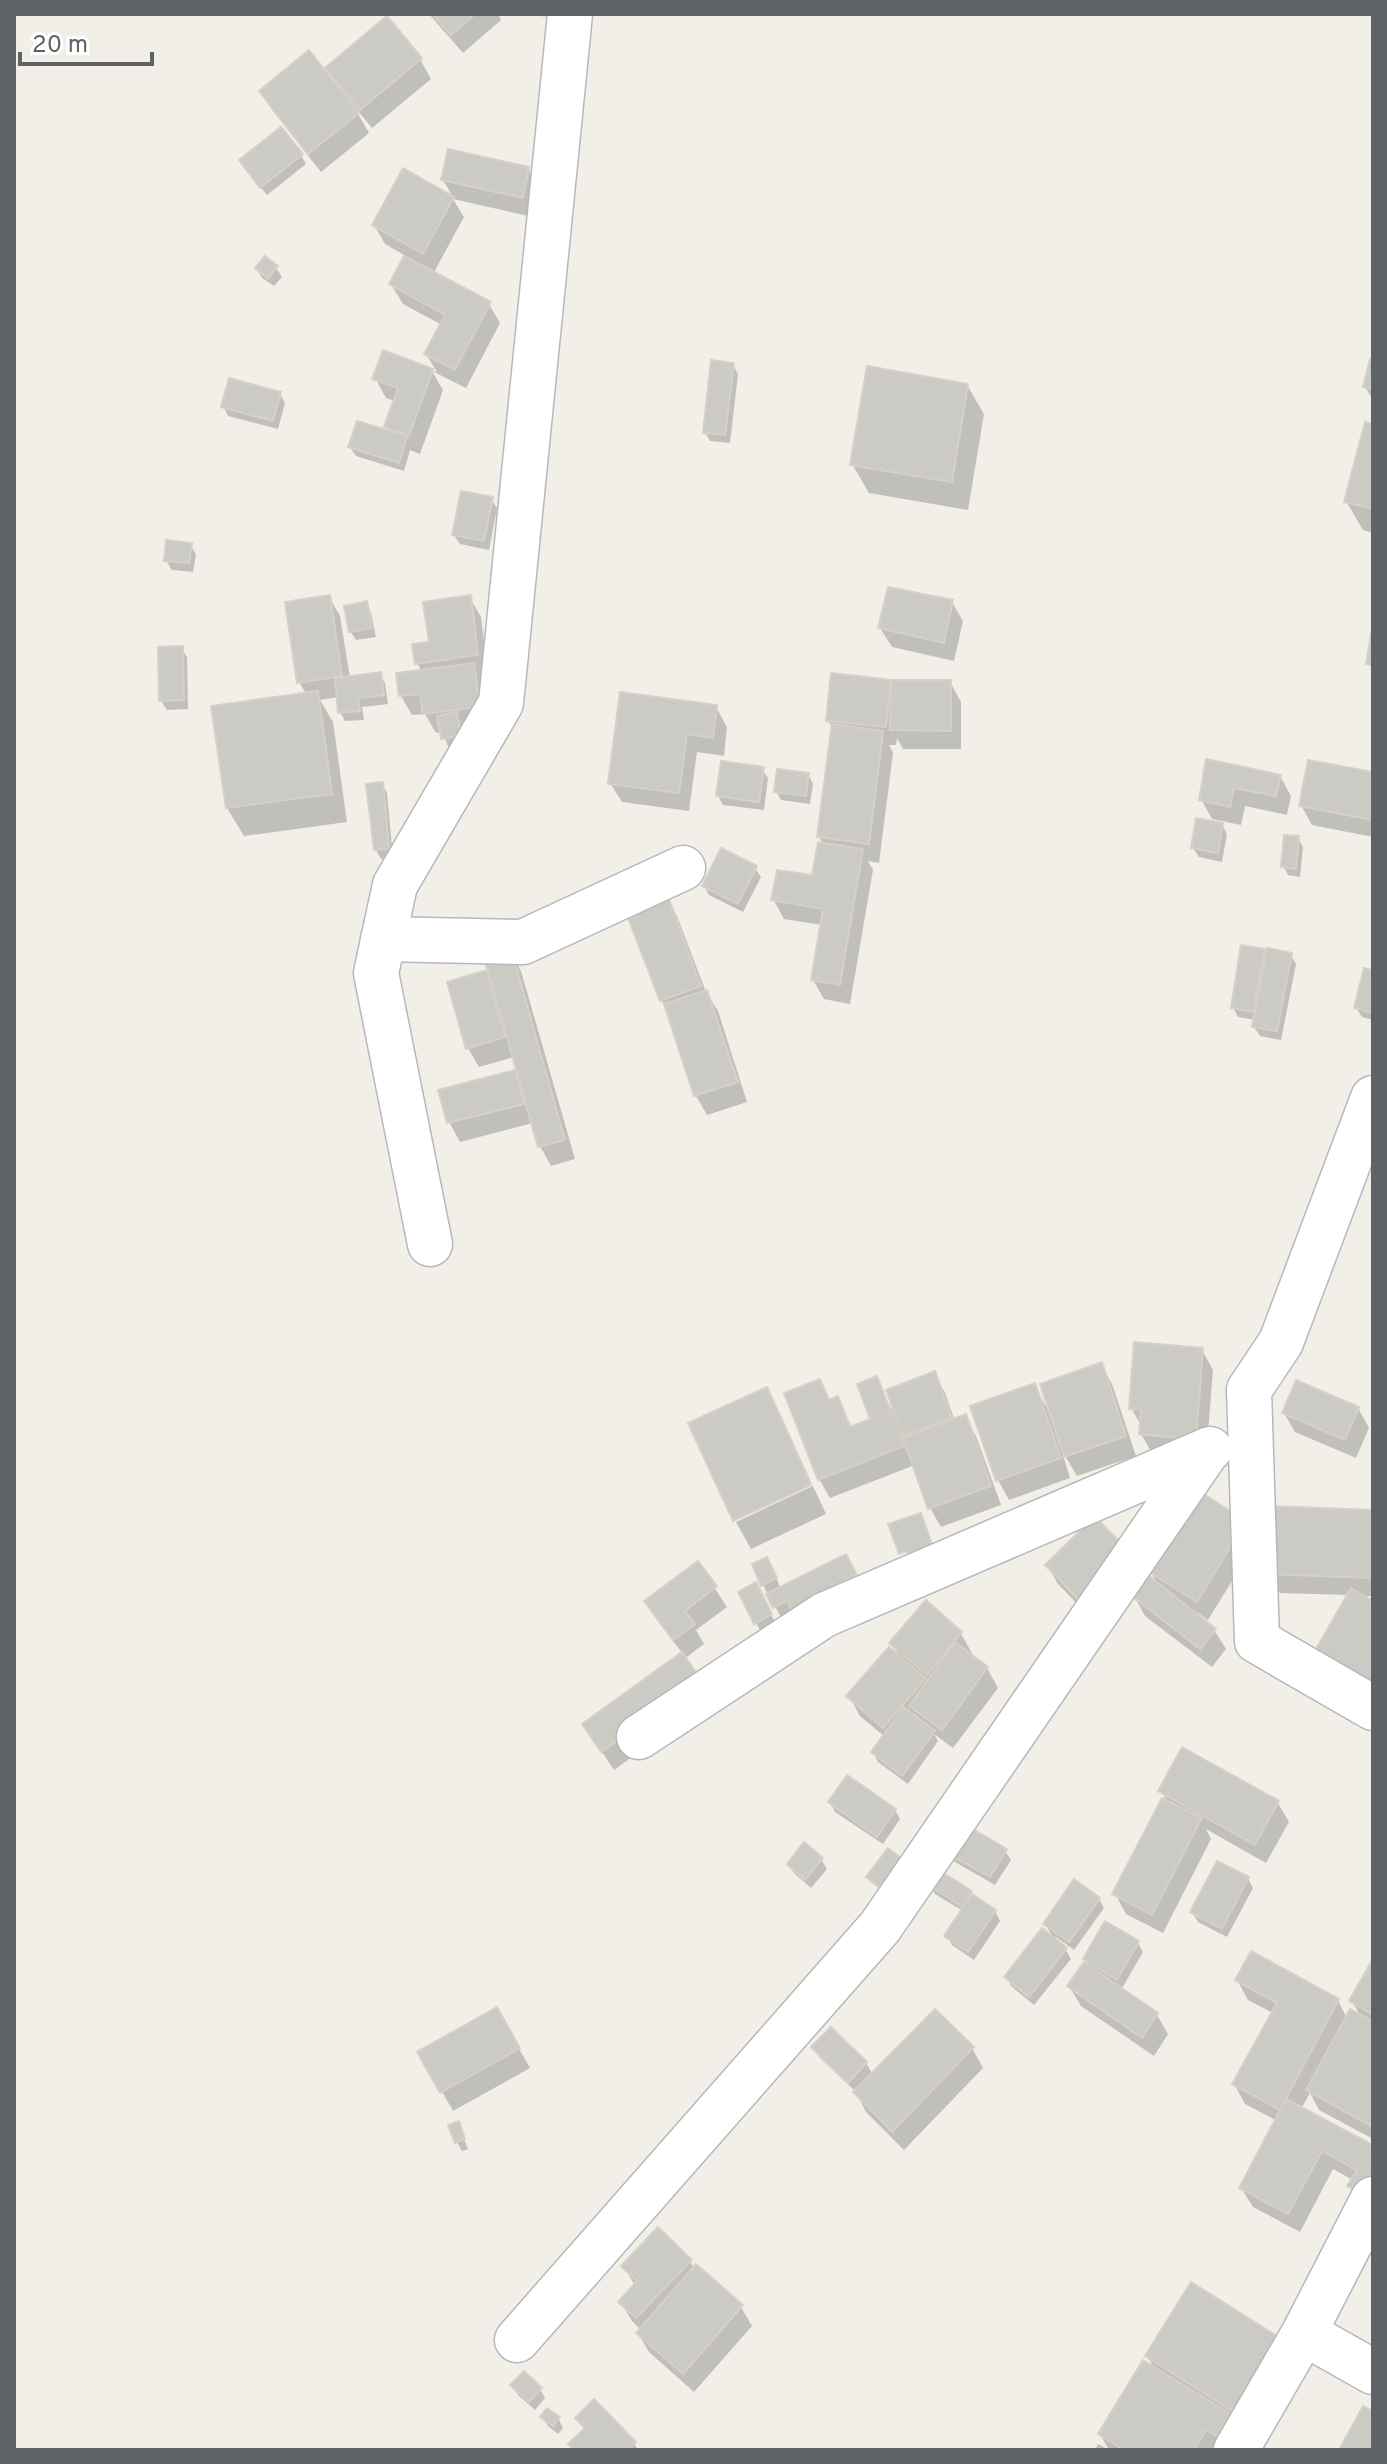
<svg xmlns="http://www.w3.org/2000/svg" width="1387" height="2464" font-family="Overpass,sans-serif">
<rect width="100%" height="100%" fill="#f1efe8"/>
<g fill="#0003">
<polygon points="429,14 498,14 501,20 463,53"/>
<polygon points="513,14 565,14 565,18"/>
<polygon points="387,19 420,59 431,79 372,128 359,112 358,114 369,133 321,172 273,111 261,92 335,86 337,84 328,68"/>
<polygon points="301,155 306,164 267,195 247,170"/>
<polygon points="528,168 539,188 533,217 453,199 464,217 433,274 489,304 500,323 466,388 432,371 443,390 420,454 410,450 404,471 356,456 350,447 390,433 386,426 395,401 386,398 375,378 384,352 437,372 426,354 442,325 403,304 391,284 406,256 385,244 374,225 403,171 454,199 443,180"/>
<polygon points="276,268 282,277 274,286 262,278 257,269"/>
<polygon points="1373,362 1373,400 1365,387"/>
<polygon points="733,365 738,374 730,443 710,441 705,432"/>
<polygon points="967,385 984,414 968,510 869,493 852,464"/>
<polygon points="280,394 285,403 278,429 228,416 223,406"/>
<polygon points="1373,426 1373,533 1363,530 1346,501"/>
<polygon points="491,499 497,508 489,550 460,544 454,535"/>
<polygon points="190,545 196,554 193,572 172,570 166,560"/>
<polygon points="329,597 340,616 350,678 380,674 385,683 388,704 362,707 364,720 345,721 340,712 339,697 320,700 333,722 347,822 244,836 227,808 307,695 299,682"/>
<polygon points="470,598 481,617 488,674 480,676 484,684 465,745 449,748 442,732 436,733 425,714 412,715 401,696 398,675 422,672 417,663"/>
<polygon points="952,602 963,621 954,661 892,647 880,628"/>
<polygon points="366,603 371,613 376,637 356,640 350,631"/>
<polygon points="181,648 187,657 188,709 167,710 161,701"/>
<polygon points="890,682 950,682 961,702 961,749 903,749 897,738 896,745 889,745 893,753 879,863 868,861 873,870 850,1004 824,999 813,980 822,925 784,919 773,899 813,878 824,845 819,837 833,730 828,720"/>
<polygon points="716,707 727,727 724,756 697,752 689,811 622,802 610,783"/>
<polygon points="1208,762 1280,776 1291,796 1287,815 1245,806 1241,825 1212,819 1201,799"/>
<polygon points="762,769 768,778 764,810 723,805 718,796"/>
<polygon points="808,774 813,784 810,804 781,800 776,791"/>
<polygon points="1373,774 1373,837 1312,825 1301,805"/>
<polygon points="382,784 387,793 393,858 381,859 376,850"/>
<polygon points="1222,825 1227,834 1222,862 1199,857 1193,848"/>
<polygon points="1298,838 1303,847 1300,877 1288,875 1283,866"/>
<polygon points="755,868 761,877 743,912 709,895 704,886"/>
<polygon points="666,897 677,916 706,992 718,1011 747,1102 707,1115 696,1096 670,1014 662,1001 628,911"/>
<polygon points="1263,951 1267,957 1290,954 1296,964 1281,1040 1260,1036 1254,1027 1256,1020 1238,1017 1233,1007"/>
<polygon points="510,952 521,971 575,1159 551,1166 540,1146 533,1123 460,1142 449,1122 441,1091 518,1071 514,1057 479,1067 468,1048 450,983 490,972"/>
<polygon points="1373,973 1373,1020 1362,1017 1356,1008"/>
<polygon points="1202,1350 1213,1370 1206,1458 1152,1453 1141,1434 1142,1427 1131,1408"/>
<polygon points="1101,1365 1112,1384 1136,1456 1077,1476 1064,1454 1063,1455 1070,1478 1009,1500 998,1480 973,1407 1034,1385 1048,1410"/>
<polygon points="934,1374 945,1393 955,1421 965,1417 976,1436 1001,1505 941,1527 930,1508 915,1465 830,1498 819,1479 819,1381 831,1401 837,1399 852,1428 873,1420 876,1379 892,1410"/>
<polygon points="766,1389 782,1418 811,1482 734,1519"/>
<polygon points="1358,1408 1369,1428 1356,1458 1295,1432 1284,1413"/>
<polygon points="813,1486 826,1514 751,1549 736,1522"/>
<polygon points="1199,1494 1256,1542 1208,1620 1198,1613 1196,1616 1214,1630 1226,1649 1212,1667 1145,1616 1134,1596 1159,1587 1151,1572"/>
<polygon points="1271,1508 1373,1512 1373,1596 1360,1596 1373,1603 1349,1595 1280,1593 1268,1573"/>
<polygon points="1095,1519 1092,1619 1058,1584 1047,1565"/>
<polygon points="845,1557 866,1595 786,1626 763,1585 772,1568 781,1589"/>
<polygon points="698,1563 727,1607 696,1630 704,1644 684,1659 711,1700 614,1770 584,1725 683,1654 658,1621 647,1602"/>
<polygon points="760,1594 776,1624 761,1632 756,1623"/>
<polygon points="926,1603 961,1634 972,1653 970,1656 987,1668 998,1688 953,1748 934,1734 938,1741 908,1784 878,1762 873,1752 885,1737 860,1716 849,1696 900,1658 892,1643"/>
<polygon points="1161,1791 1278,1803 1289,1822 1266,1863 1206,1829 1211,1839 1163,1933 1126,1914 1115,1894 1168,1803"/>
<polygon points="830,1802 895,1810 900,1819 883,1844 835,1812"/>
<polygon points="1005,1851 1011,1860 995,1885 955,1862 950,1853"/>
<polygon points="821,1859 827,1869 811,1888 794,1873 789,1864"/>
<polygon points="1248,1879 1253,1888 1227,1937 1198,1922 1192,1912"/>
<polygon points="930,1885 971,1893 973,1897 995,1911 1000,1921 974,1960 952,1945 947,1936 963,1911 935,1894"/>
<polygon points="1099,1899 1104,1908 1074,1950 1056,1937 1054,1940 1066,1950 1071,1959 1034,2005 1011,1986 1006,1977 1054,1939 1045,1924"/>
<polygon points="1138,1943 1143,1952 1121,1990 1157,2015 1168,2034 1154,2056 1081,2006 1069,1986 1091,1969 1085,1959"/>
<polygon points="1373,1963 1373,2139 1319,2110 1310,2093 1301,2109 1373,2147 1361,2206 1350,2186 1353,2180 1333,2169 1300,2232 1253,2207 1241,2188 1277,2121 1245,2104 1234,2084 1273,2013 1248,2000 1237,1980 1338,2001 1347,2018 1361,2017 1352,2001"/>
<polygon points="497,2010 530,2068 453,2111 420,2053"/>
<polygon points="814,2048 866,2063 873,2075 972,2048 983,2068 904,2150 866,2112 856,2092 819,2057"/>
<polygon points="458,2124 468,2149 462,2151 457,2142"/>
<polygon points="690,2262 695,2269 741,2307 752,2326 694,2392 649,2352 638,2333 641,2330 632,2321 621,2302 635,2286 624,2266"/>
<polygon points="1289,2346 1306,2375 1262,2446 1216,2450 1095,2450 1098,2444 1109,2450 1100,2434 1155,2369 1147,2356"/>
<polygon points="513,2386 540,2389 545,2398 535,2410 518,2395"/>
<polygon points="543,2417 558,2418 563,2428 558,2434 548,2426"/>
<polygon points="578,2418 634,2443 638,2450 574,2450 571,2444 585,2430"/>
</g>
<g fill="#cccac5" stroke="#d6d1c6" stroke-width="2">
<polygon points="432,14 475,14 451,35"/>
<polygon points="387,16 422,58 360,110 325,68"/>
<polygon points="309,50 359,113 308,154 259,91"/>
<polygon points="281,127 303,154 260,188 239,160"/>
<polygon points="448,149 529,167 523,198 441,180"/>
<polygon points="403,168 454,197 423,254 372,225"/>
<polygon points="265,256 278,266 268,279 255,268"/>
<polygon points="404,256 491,302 455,370 424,354 445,315 389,284"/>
<polygon points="383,350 433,369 409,436 384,427 398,388 372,379"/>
<polygon points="1370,359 1373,359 1373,390 1363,387"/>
<polygon points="711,360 734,363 725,435 703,433"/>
<polygon points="867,366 968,384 952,482 850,465"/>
<polygon points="229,378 281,392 273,421 221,407"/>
<polygon points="357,421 407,436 399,463 348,447"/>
<polygon points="1365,422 1373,424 1373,509 1344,502"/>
<polygon points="461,491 493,497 484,541 452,535"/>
<polygon points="166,540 192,543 189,563 164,561"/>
<polygon points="888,587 953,600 944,643 878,628"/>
<polygon points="330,595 342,676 297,683 285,602"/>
<polygon points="471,595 478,655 415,664 412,644 429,642 423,602"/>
<polygon points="367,601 372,628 349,632 344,606"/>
<polygon points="1373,623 1373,665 1366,664"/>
<polygon points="183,646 184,700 159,701 158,647"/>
<polygon points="474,663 480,707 423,714 420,694 399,696 396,673"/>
<polygon points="381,672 384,695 358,698 360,711 338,713 335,678"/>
<polygon points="831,673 891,680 886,727 826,721"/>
<polygon points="891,680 951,680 951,731 890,730"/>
<polygon points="318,691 332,794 226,808 211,706"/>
<polygon points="620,692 717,705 713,738 687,734 679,793 608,784"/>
<polygon points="457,712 461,736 441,739 437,716"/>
<polygon points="832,724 883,731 869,844 817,837"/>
<polygon points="1206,759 1281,775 1276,796 1234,788 1230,807 1199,800"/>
<polygon points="1308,760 1373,772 1373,820 1299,806"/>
<polygon points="721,761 764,767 759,802 716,796"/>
<polygon points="777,769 809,773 806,796 774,792"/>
<polygon points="383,782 389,849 374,850 366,784"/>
<polygon points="1196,818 1223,823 1218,853 1191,848"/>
<polygon points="1284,835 1299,836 1296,869 1281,867"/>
<polygon points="818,842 863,849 840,985 811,980 823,909 771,900 777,870 812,875"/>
<polygon points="721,848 757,866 738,904 702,886"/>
<polygon points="667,894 701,986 660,1001 625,910"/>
<polygon points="1241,945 1265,949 1253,1012 1231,1008"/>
<polygon points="1267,948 1292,953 1277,1031 1252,1027"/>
<polygon points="511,949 565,1140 538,1147 484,957"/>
<polygon points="1364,968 1373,970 1373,1013 1354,1008"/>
<polygon points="487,970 505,1037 466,1049 447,982"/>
<polygon points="707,990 738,1082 694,1096 664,1004"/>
<polygon points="515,1070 524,1104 447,1123 438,1090"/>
<polygon points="1134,1342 1203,1348 1196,1440 1139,1434 1141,1410 1129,1409"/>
<polygon points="1102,1362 1126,1436 1064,1457 1040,1384"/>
<polygon points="935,1371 952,1418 903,1436 886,1390"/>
<polygon points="877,1376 904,1446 818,1480 784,1393 820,1379 829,1400 838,1396 850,1427 870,1419 857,1384"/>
<polygon points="1296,1380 1359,1407 1345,1440 1282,1413"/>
<polygon points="1035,1383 1061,1458 996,1481 970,1406"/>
<polygon points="767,1387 811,1485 733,1521 688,1423"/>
<polygon points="966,1414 991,1486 928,1509 903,1438"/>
<polygon points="1199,1491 1246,1521 1197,1602 1149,1572"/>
<polygon points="1269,1506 1373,1510 1372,1578 1266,1574"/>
<polygon points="921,1513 934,1550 909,1558 907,1551 899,1554 888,1524"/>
<polygon points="1095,1516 1129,1552 1080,1601 1045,1565"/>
<polygon points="846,1554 857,1575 821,1593 798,1623 787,1601 773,1608 766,1594"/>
<polygon points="767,1557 777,1578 761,1586 752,1564"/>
<polygon points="698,1561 717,1586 685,1611 695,1624 673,1640 644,1601"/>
<polygon points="1148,1575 1216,1629 1200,1649 1132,1596"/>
<polygon points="756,1582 772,1614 754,1624 738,1592"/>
<polygon points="1351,1588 1373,1601 1373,1694 1311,1658"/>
<polygon points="926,1600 962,1632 927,1675 889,1643"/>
<polygon points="955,1642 988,1667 942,1730 909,1706"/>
<polygon points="889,1647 926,1678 883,1728 846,1696"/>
<polygon points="682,1652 701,1680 601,1752 582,1724"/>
<polygon points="904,1707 935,1731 902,1776 871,1752"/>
<polygon points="1182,1747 1279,1801 1255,1845 1158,1791"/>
<polygon points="847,1775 896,1809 877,1837 828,1802"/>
<polygon points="1162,1798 1202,1818 1152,1915 1112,1894"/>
<polygon points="964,1824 1007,1849 990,1877 947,1853"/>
<polygon points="804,1842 823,1858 805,1880 787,1864"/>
<polygon points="888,1848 906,1862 884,1891 866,1877"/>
<polygon points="1217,1861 1249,1877 1222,1929 1190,1912"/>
<polygon points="937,1869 972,1891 963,1907 928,1885"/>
<polygon points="1074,1879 1100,1898 1069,1942 1043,1924"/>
<polygon points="972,1894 996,1910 968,1952 944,1936"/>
<polygon points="1105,1921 1139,1941 1117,1980 1083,1959"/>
<polygon points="1042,1928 1067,1948 1029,1997 1004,1977"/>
<polygon points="1251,1951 1339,1999 1280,2110 1232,2084 1277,2003 1235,1980"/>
<polygon points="1373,1959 1373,2015 1349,2001"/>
<polygon points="1084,1962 1158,2013 1142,2038 1067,1986"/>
<polygon points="497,2007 520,2048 440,2093 417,2052"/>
<polygon points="935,2009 974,2047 892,2132 853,2092"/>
<polygon points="1350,2009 1373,2021 1373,2127 1306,2090"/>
<polygon points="831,2027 867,2062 848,2083 811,2047"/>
<polygon points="1286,2099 1373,2145 1373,2193 1370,2198 1347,2186 1357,2170 1322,2151 1288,2214 1239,2188"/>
<polygon points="459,2121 465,2139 455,2143 448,2125"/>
<polygon points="658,2227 692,2260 636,2318 618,2302 637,2281 621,2266"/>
<polygon points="696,2264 743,2305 683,2374 636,2333"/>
<polygon points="1191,2282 1291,2345 1245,2419 1145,2356"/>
<polygon points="1143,2360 1244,2422 1230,2444 1206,2430 1194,2450 1124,2450 1098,2434"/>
<polygon points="524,2371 542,2388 529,2402 510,2385"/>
<polygon points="594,2399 636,2442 628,2450 574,2450 568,2444 585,2428 575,2418"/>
<polygon points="1363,2406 1373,2411 1373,2450 1339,2450"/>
<polygon points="547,2408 560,2417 553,2426 540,2417"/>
</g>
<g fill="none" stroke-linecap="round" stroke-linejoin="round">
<defs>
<g id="street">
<polyline points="383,939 523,942 683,868"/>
<polyline points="1373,1098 1281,1342 1249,1390 1257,1641 1373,1708"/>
<polyline points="430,1244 376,973 395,885 501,703 570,14"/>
<polyline points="639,1737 824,1615 1210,1449"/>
<polyline points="1304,2333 1373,2372"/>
<polyline points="517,2340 880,1927 1208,1450"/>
<polyline points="1236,2450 1304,2333 1373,2199"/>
</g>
</defs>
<use href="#street" stroke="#b5b8bc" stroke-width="47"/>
<use href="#street" stroke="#fff" stroke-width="44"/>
</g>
<rect width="1387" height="2464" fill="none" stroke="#5f6368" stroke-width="32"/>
<path d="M20 52v12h132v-12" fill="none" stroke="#5f6368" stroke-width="4"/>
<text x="32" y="52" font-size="24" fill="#5f6368" stroke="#ffffff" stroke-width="6" paint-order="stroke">20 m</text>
</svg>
